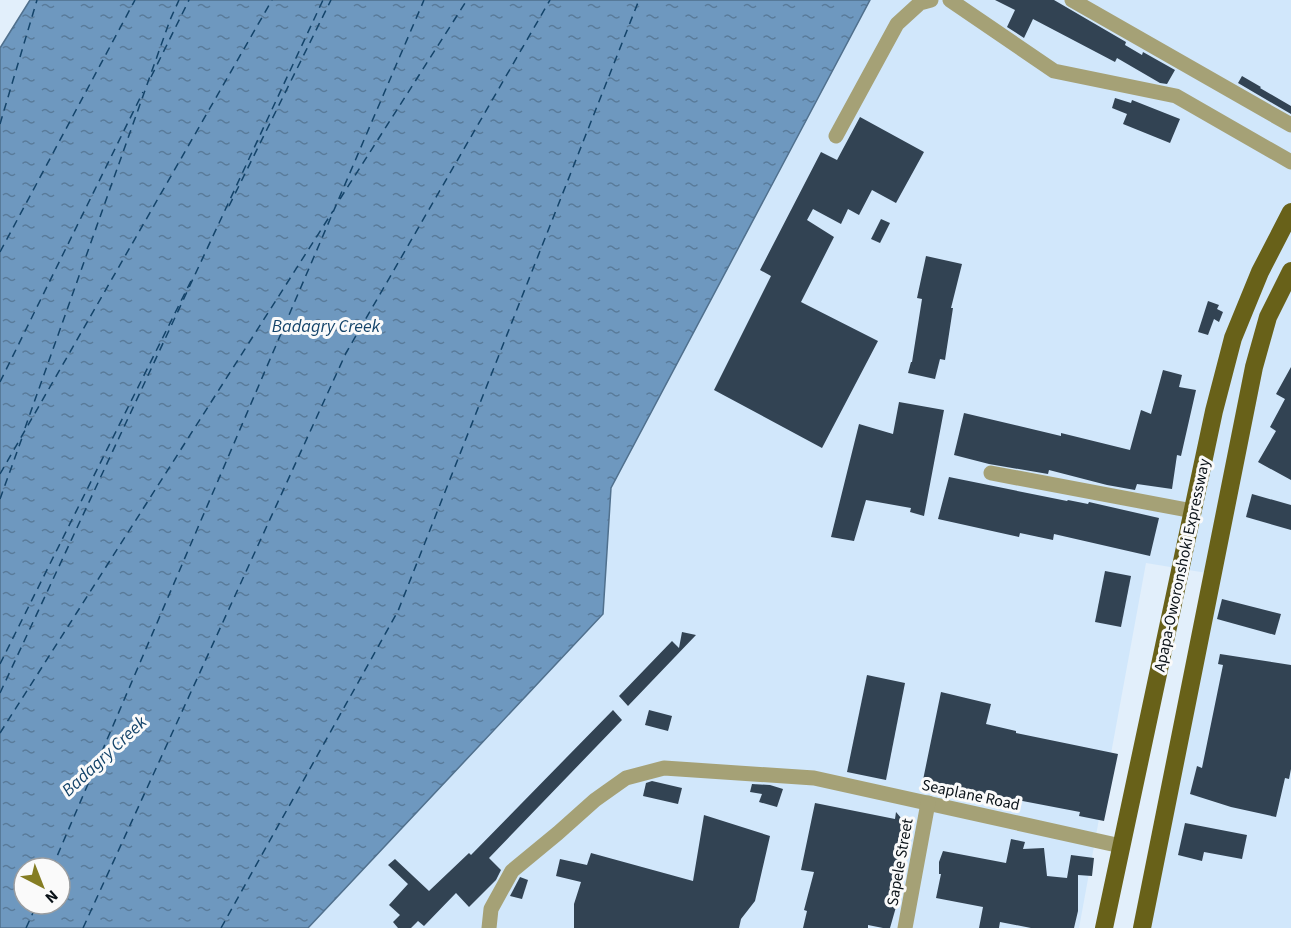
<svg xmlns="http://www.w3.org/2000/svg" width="1291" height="928" font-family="'Source Sans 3',sans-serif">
<defs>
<pattern id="water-ripples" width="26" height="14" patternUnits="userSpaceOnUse" patternTransform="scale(1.5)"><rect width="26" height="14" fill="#6e98bf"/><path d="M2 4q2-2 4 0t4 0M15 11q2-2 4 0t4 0" fill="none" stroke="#597b9a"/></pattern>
</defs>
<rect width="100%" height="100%" fill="#e2effb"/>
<polygon fill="#d1e7fb" points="870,0 1291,0 1291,928 1142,928 1213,574 1146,563 1079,928 308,928 603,614 611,488"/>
<path fill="url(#water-ripples)" stroke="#50708d" stroke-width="1.5" fill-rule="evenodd" d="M30,0H870L611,488L603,614L308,928H0V48ZM24,868H60V904H24Z"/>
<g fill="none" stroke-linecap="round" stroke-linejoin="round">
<g stroke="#14446a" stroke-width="1.5" stroke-dasharray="8 6" stroke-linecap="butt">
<polyline points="151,77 189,0"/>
<polyline points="0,124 37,0"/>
<polyline points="340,199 467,0"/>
<polyline points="229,206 331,0"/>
<polyline points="0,252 135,0"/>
<polyline points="0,382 143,92"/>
<polyline points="25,428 170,20 179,0"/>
<polyline points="0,474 272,0"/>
<polyline points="0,499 22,438"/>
<polyline points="0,664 193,277"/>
<polyline points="0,693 323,0"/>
<polyline points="0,733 333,211"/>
<polyline points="52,868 424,0"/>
<polyline points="26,928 37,904"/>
<polyline points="83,928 346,353 550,0"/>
<polyline points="221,928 398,611 639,0"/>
</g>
</g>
<g fill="#324353">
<polygon points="995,0 1054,0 1126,42 1125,45 1142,55 1143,52 1175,70 1167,84 1160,83 1117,58 1115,62 1033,19 1024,38 1007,27 1015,10"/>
<polygon points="1242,76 1261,87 1260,88 1291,106 1291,114 1238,83"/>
<polygon points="1115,98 1131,103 1132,100 1180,119 1170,143 1123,124 1127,114 1112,108"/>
<polygon points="860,117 924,152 896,203 872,190 859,215 848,209 841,224 813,209 807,220 834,237 801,302 878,341 822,448 714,390 771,276 760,270 821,152 837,160"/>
<polygon points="881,219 890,223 880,243 871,239"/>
<polygon points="926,256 962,264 951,308 953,308 945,360 940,359 935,379 908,373 911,362 912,362 922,299 917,298"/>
<polygon points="1208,301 1219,305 1217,309 1223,312 1219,322 1214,319 1208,335 1198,332"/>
<polygon points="1291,367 1291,480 1258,462 1276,431 1270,427 1285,399 1276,394"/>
<polygon points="1163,370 1182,375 1179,387 1196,390 1181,456 1177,455 1172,489 1137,484 1135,490 1107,485 1049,470 1048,474 989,464 954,455 964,413 1061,436 1061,433 1130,450 1141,410 1151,414"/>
<polygon points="899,402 944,410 924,516 910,512 911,508 866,500 854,541 831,537 859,424 893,434"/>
<polygon points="949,477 1067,501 1068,500 1088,504 1089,502 1159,518 1150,556 1054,534 1053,540 1020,533 1019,537 938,519"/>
<polygon points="1252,494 1291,505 1291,530 1246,517"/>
<polygon points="1105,571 1131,576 1121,627 1095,622"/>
<polygon points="1222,599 1281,614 1275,635 1217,619"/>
<polygon points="682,632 696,635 628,706 619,696 672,641 679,648"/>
<polygon points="1220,654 1291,665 1291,769 1289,779 1285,778 1276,817 1231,807 1190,794 1197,766 1202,768 1223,665 1218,664"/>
<polygon points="867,675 905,683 886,780 847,772"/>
<polygon points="941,692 991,704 986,724 1016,731 1016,733 1118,754 1104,821 1079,816 1080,812 970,791 970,794 946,788 946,785 923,780"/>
<polygon points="613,710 622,720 489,858 501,870 496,880 469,907 456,893 424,926 418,921 411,928 398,928 393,922 400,915 389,905 408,884 388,865 395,859 429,891 469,853 471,855"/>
<polygon points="649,710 672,716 668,731 645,725"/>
<polygon points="652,781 682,788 678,804 643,796 646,783"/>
<polygon points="752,784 770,785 783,789 777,807 759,802 762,794 750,792"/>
<polygon points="815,803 895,819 896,812 907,825 892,899 898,900 890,928 883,928 868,925 868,928 803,928 807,911 804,910 814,872 801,870"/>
<polygon points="704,815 770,836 755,901 741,919 739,928 574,928 574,904 581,882 556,876 560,859 587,865 591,853 693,881"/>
<polygon points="1185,823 1247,835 1242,859 1204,852 1202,861 1178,855"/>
<polygon points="1011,839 1025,842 1023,849 1044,848 1047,876 1067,878 1071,855 1094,858 1092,876 1078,875 1078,911 1074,928 1031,928 1000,922 999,928 979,928 983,907 936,898 941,874 939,874 939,862 943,851 1006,863"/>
<polygon points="520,877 528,880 522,899 510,896"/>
</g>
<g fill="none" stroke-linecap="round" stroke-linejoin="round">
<g stroke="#a5a176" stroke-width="15">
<polyline points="950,0 1054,71 1176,96 1291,162"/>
<polyline points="1072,0 1291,125"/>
<polyline points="836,136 897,24 920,3 931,0"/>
<polyline points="991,473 1193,511"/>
<polyline points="489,928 491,909 512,871 558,833 595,800 626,778 664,768 814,778 1121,846"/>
<polyline points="905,928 928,803"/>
</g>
<g stroke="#686119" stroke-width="18">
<polyline points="1104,928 1214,411 1233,338 1260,272 1291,212"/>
<polyline points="1142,928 1254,367 1268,317 1291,271"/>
</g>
</g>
<g text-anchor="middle" stroke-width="6" stroke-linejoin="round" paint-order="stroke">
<g font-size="16" fill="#0a1218" stroke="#fafafa">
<text transform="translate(1181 565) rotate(-78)" y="6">Apapa-Oworonshoki Expressway</text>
<text transform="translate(971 794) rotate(12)" y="6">Seaplane Road</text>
<text transform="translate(899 862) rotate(-80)" y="6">Sapele Street</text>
</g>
<g font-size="18" font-style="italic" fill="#14446a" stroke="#fafafa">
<text x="326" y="332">Badagry Creek</text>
<text transform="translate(104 756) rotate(-43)" y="6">Badagry Creek</text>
</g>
</g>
<g transform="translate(42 886) rotate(138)"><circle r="28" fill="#fafafa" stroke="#9a9da0" stroke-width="1.5"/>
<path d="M0-4.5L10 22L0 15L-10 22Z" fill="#857d23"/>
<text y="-9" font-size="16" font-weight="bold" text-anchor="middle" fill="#0a1218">N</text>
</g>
</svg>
